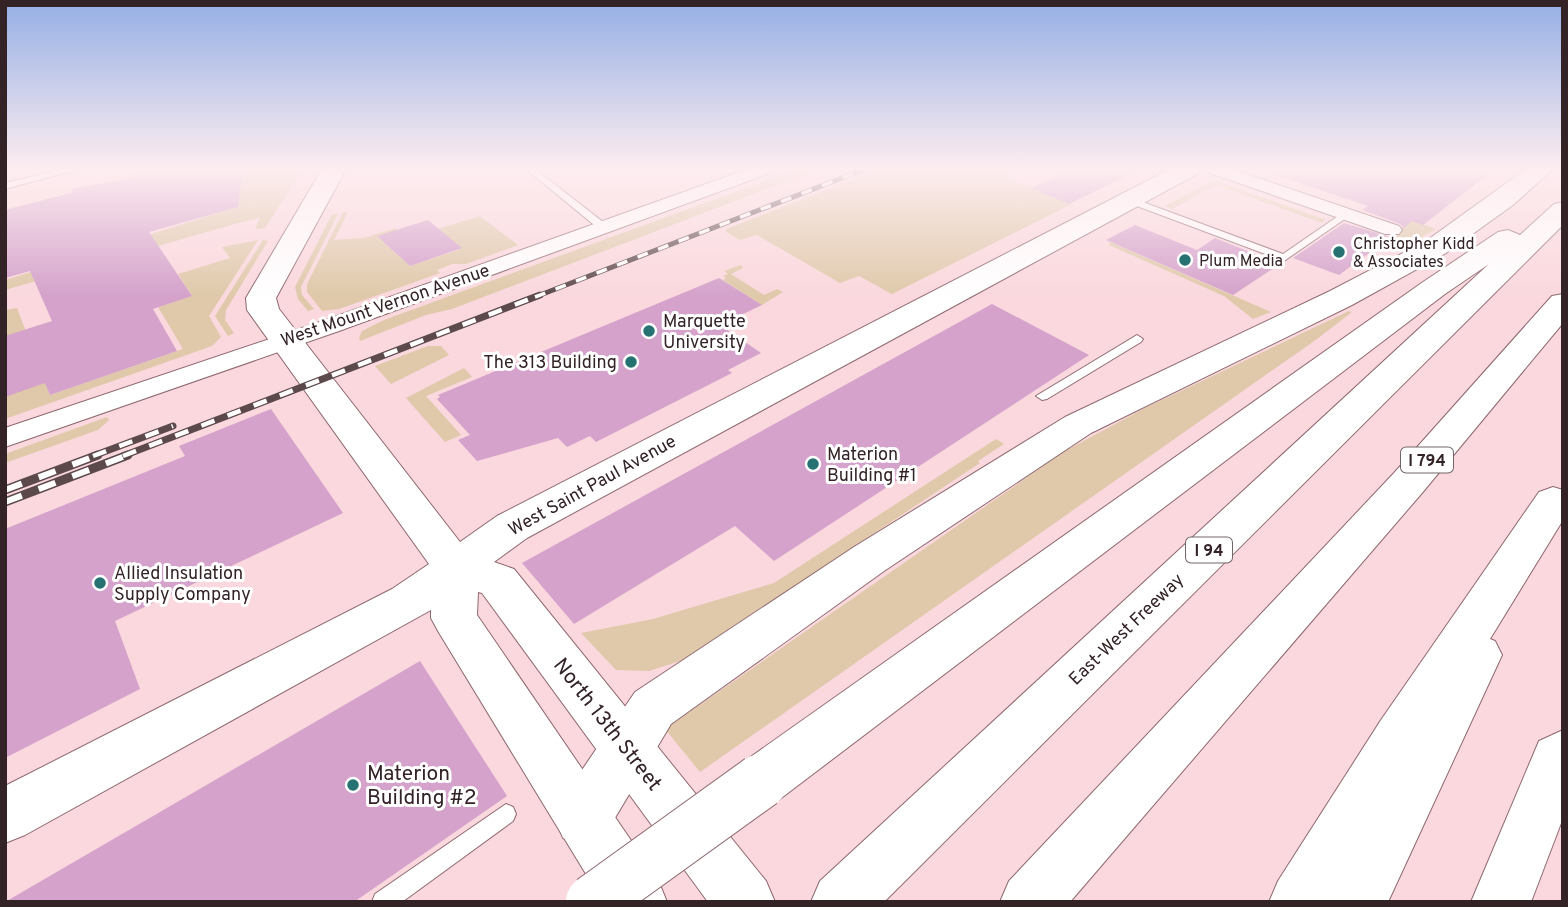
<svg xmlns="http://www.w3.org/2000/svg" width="1568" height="907" font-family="Overpass,sans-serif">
<rect width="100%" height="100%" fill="#fad8dd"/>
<g fill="#dfc9aa">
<polygon points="243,169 303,169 265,228 255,229 260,218 238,223 5,290 5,280 237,207"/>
<polygon points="798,169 819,169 452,309 426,315 360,341 359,338 362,331 384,320"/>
<polygon points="880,169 1016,169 1001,176 1072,204 892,294 859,276 840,283 757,235 740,240 726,232 726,229"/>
<polygon points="1214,180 1326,220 1322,223 1216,185 1172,209 1165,206"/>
<polygon points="343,212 348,212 334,240 364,238 396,228 396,231 378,237 410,266 461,249 438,229 480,216 518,245 466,264 452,264 437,270 440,273 339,309 322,311 307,292 307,284"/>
<polygon points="332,214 338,214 301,287 302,295 314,309 308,311 298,299 295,287"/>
<polygon points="1411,220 1436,229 1395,252 1379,246"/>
<polygon points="258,240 209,316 221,337 212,346 5,419 5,310 17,308 50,395 183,349 158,307 192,296 178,274 230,258 222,247"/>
<polygon points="263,240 268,241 226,310 225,320 234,333 228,336 215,316"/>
<polygon points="1110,242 1271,312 1253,319 1224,296 1109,245"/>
<polygon points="741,265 743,268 731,274 764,295 777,289 783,292 762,305 723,280 726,278 723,276 728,274 724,271"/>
<polygon points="1349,311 1352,312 1317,339 700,772 665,729 1065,451 1143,409"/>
<polygon points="428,346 441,346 449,355 391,384 375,366"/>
<polygon points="464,368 472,377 426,396 461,435 445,442 406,398"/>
<polygon points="107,417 109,420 98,430 5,463 5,454"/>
<polygon points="996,439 1004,444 978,461 980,463 683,660 649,671 616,670 581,633 653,619 774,583"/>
</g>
<g fill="#d4a2cb">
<polygon points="168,169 243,169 238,207 149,232 192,296 153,309 177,351 50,395 45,383 5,397 5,336 52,321 30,271 5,278 5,210 71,193 72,189 136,177 133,173"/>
<polygon points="1073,169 1140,169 1069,204 1031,188"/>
<polygon points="1271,169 1495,169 1423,225 1412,221 1404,228 1400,224 1362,210 1368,206 1270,173"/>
<polygon points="428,220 462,248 410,266 377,236"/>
<polygon points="1344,223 1391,237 1339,275 1293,258"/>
<polygon points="1135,225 1197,250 1215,238 1280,264 1233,295 1106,240"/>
<polygon points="719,278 762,305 720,325 761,353 728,370 732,373 596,442 590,436 567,447 558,438 477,461 458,440 470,435 437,399 440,397 438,395"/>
<polygon points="992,304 1089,355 774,561 735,526 574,624 522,563"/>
<polygon points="271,409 343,513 115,621 140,689 5,758 5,529 185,456 179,446"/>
<polygon points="420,661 507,796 354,902 5,902"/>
</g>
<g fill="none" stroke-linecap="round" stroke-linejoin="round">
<defs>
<g id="lane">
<polygon points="65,169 79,169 5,189 5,183"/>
<polygon points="526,169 535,169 607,225 607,229 599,229"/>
<polygon points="1126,198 1132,198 1283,254 1344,212 1352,214 1284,261 1126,202"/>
<polygon points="1137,335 1143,339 1141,342 1047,399 1042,400 1036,396"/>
<polygon points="506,804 513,807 516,814 513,821 402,902 372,902 375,894"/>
</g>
<g id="street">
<polygon points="748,169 773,169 770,173 339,331 5,447 5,428 323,321"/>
<polygon points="1207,169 1232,169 1399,226 1402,230 1399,234 1385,234 1210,173"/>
</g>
<g id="secondary">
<polygon points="322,169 346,169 276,298 279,309 460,542 497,516 1170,169 1200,169 1197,174 527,538 494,562 514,569 766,881 775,902 708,902 482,593 478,592 477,615 658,880 667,902 603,902 438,631 431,618 431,610 25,835 5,843 5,786 392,589 429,564 247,310 246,298"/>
<polygon points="1563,730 1563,818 1531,902 1471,902 1539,741"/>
</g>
<g id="highway">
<polygon points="1526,169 1553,169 1513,205 1446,253 1352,305 1091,433 884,571 671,724 603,838 583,846 563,838 555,818 563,798 635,692 854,547 1065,417 1330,291 1426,241"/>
<polygon points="1563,202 1563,225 884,902 811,902 820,881 1489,264 1445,294 780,799 761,807 742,799 734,781 742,763 1423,282 1498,232 1508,230 1520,235 1554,204"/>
<polygon points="1563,294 1563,323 1422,493 1070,902 1000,902 1009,881 1394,473 1552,296"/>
<polygon points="1553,487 1563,490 1563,520 1490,639 1495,641 1502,655 1388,902 1269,902 1278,881 1381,720 1539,492"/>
</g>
</defs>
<use href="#lane" stroke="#8d686e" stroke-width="2"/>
<use href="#street" stroke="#8d686e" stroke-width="2"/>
<use href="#secondary" stroke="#8d686e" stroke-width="2"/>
<use href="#highway" stroke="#8d686e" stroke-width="2"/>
<use href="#lane" fill="#fff" fill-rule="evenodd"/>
<use href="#street" fill="#fff" fill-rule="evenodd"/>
<use href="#secondary" fill="#fff" fill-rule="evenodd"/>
<use href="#highway" fill="#fff" fill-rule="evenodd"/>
<defs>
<polyline id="rail-far2" points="535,297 865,169"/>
<g id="rail-far1">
<polyline points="93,456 173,426"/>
<polyline points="123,456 540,295"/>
</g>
<g id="rail">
<polyline points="5,490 98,455"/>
<polyline points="5,502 128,455"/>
</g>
</defs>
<use href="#rail-far2" stroke="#5c494c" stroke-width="5"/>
<use href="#rail-far1" stroke="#5c494c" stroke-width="7"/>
<use href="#rail" stroke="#5c494c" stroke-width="9"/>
<use href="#rail-far2" stroke="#fff" stroke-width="3.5" stroke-dasharray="11" stroke-linecap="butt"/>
<use href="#rail-far1" stroke="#fff" stroke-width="4.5" stroke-dasharray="14" stroke-linecap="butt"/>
<use href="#rail" stroke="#fff" stroke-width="6" stroke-dasharray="18" stroke-linecap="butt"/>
<defs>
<polyline id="highway-bridge" points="593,902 761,781"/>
</defs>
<use href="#highway-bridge" stroke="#8d686e" stroke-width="56" stroke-linecap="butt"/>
<use href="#highway-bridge" stroke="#fff" stroke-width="54"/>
</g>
<linearGradient id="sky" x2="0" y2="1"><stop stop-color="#95afe5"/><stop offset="0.57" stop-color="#fdedf0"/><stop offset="1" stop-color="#fdedf0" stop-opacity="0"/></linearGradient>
<rect width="1568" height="296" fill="url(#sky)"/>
<g fill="#267171" stroke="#fff" stroke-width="2.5">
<circle cx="1339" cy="252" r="7"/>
<circle cx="1185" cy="260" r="7"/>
<circle cx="649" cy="331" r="7"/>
<circle cx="631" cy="362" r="7"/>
<circle cx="813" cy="464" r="7"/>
<circle cx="100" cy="583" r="7"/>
<circle cx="353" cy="785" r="7"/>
</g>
<g text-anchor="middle" stroke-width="6" stroke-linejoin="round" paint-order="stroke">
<g font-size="16" fill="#332326" stroke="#fff" text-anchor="start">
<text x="1353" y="249">Christopher Kidd<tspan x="1353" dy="18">&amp; Associates</tspan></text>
<text x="1199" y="266">Plum Media</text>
</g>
<g fill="#fff" stroke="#706567" stroke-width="2">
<rect x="1401" y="447.5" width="52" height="25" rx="5"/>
<rect x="1186" y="537.5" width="46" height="25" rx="5"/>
</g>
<g font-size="16" font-weight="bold" fill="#332326">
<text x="1427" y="466">I 794</text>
<text x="1209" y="556">I 94</text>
</g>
<g font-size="18" fill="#332326" stroke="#fff">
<text transform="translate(385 305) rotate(-19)" y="6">West Mount Vernon Avenue</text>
<text transform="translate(592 485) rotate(-29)" y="6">West Saint Paul Avenue</text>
<text transform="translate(1126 629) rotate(-44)" y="6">East-West Freeway</text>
</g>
<g font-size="18" fill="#332326" stroke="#fff" text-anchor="start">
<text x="663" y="327">Marquette<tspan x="663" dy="21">University</tspan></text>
<text x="617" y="368" text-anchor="end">The 313 Building</text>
<text x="827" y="460">Materion<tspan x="827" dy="21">Building #1</tspan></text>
<text x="114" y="579">Allied Insulation<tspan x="114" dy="21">Supply Company</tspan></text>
</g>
<g font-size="21" fill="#332326" stroke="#fff">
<text transform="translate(608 724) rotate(52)" y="7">North 13th Street</text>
</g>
<g font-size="21" fill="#332326" stroke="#fff" text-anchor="start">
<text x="367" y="780">Materion<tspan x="367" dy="24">Building #2</tspan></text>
</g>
</g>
<rect width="1568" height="907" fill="none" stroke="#332326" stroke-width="14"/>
</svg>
